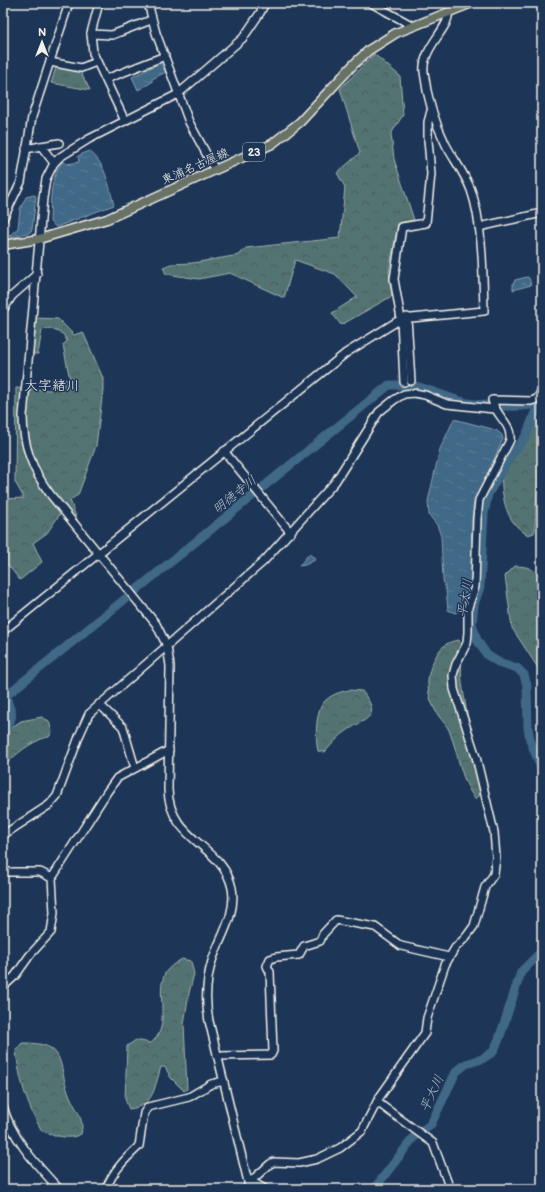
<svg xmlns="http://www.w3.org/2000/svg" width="545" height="1192" font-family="'Balsamiq Sans','Klee One',sans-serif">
<defs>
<pattern id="grass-tufts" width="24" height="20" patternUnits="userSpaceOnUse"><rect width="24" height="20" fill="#537372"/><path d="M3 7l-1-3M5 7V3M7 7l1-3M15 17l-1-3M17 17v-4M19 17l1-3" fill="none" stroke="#4e5b5a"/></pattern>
<pattern id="forest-crowns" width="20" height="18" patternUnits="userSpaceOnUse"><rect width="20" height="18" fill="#537372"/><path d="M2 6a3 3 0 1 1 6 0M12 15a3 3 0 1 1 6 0" fill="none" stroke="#4e5b5a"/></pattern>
<pattern id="water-ripples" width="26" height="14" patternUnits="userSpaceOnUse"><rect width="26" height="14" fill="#406787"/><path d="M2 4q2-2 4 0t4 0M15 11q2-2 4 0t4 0" fill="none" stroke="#5c7d98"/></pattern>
</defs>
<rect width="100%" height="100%" fill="#1d3557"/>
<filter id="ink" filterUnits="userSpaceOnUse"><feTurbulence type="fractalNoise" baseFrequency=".025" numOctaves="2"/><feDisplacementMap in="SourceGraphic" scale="8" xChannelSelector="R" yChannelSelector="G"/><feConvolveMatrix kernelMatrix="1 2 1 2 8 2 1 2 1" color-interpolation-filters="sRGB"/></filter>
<g filter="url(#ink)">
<polygon fill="url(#grass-tufts)" stroke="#a4b2ad" points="57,64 80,71 90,90 51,83"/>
<g fill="url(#forest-crowns)" stroke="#a4b2ad">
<polygon points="374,54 400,76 403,115 391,134 394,159 414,220 398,223 389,272 392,296 341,325 332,313 357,297 335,274 295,260 284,298 230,273 199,279 166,274 163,267 171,264 193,263 239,255 246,248 340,238 345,187 337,173 360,153 340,89"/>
<polygon points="36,318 58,319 74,335 83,332 103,378 103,390 96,446 78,495 70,500 80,528 62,511 47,533 33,543 42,562 20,580 3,559 3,499 24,498 15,482 16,388 50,390 52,379 70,380 63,345 67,341 63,334 49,328 42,330 38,354 33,354"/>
<path d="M542,418V481L537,488L535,529L534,533L528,535C514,527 507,515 504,500C502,491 501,482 502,472C506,452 526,429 542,418Z"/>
<path d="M515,566C528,566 536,569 542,581V674L512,628L505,576Z"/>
<path d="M459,640C464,655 460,669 462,683C467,718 475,753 481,787L479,796L475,799C460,778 459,756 450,733C448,726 442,721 438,715C427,697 424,679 434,660C440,648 445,642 459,640Z"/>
<path d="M349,690L362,691C382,717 368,717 348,730C339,736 332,744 325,752L318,751C315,739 315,709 326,700C333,694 340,692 349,690Z"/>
<path d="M42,717L49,721L52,732L49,737C37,738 11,756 5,767C4,769 4,773 3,776V733L21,721Z"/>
<path d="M182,959L191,961L194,974L189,993L184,1024L187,1089L184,1091L171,1078L165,1067H161C154,1089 154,1106 129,1109L125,1099L127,1046L136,1040L150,1043C171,1031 157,998 163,979C165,969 174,964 182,959Z"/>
<path d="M22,1043C68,1042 57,1064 69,1094C75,1109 85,1118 81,1134C68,1141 55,1135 42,1131C27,1106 19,1079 16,1050Z"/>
</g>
<g fill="url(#water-ripples)" stroke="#889eae">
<polygon points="160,63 166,72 152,79 152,82 138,90 132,77"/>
<path d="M89,151C106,163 109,187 114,205L56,227L50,222C51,200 49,179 63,161L67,164L79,162L78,156Z"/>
<polygon points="34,195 36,196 32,230 29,233 22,234 21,236 10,237 9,236 18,228 20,209 26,197"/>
<polygon points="527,277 529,278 531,285 513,290 513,284 515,280"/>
<polygon points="454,419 496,430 502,435 503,439 474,504 472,516 471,587 464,609 455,613 448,610 446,590 443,580 441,536 437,525 429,515 428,501 440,449"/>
<polygon points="309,554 315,558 315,560 305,565 299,566"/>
</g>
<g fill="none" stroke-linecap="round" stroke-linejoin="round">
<g stroke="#406787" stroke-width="9">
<polyline points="540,400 526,436 510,457 488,494 484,514 480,587 474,604 472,624 477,640 487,655 498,662 517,668 524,675 527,686 528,728 530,740 542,770"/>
<path d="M3,731C22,710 3,709 8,694L389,385C398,385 410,384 419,387C433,391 446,397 460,401C475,406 523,408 538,404"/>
<polyline points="374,1189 414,1137 431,1124 456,1072 466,1064 482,1059 493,1052 499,1039 521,972 542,951"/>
</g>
<defs>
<g id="minor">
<polyline points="99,3 91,33 93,53 125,121"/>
<polyline points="148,3 156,33 189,122 215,170"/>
<polyline points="371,3 413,26"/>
<polyline points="91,34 112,35 151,20"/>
<polyline points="50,62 81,68 96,62"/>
<polyline points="106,79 165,56"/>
<polyline points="41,146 59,143"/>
<polyline points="26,149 41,146 54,163"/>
<polyline points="3,219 21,182 32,117 69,3"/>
<polyline points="479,227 542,213"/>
<polyline points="3,310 12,296 37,274"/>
<polyline points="407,317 411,381"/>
<polyline points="404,382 401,319 394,279 402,227 426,223 431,174 428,140 428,122 431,111"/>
<polyline points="224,451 291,533"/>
<path d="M3,631L346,353L401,319L484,311C483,275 483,224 471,190C465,174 454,160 446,145C434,121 427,98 424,72C421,48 452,26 448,12"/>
<polyline points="99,704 123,727 135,768"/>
<polyline points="3,835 49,805 57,796 80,734 89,714 264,561 335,482 379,412 394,400 404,394 414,393 425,395 447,404 494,409"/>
<polyline points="3,872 40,872 52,878"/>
<polyline points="3,987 15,976 30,955 51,932 54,913 52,878 107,792 117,778 169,750"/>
<polyline points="217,1056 271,1055 273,1051 270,972 267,966 270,959 276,957 299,955 304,946 320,941 323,934 336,920 375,927 401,946 449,957"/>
<polyline points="377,1102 433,1143 450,1189"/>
<path d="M3,1106C11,1138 37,1165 59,1189"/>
<polyline points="249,1180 265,1189"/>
<path d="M252,1180L270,1164L274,1162L299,1163L317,1159L340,1148L362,1131L379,1098L425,1033L427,1018L445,965L455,948L466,937L474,926L485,887L494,874L496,857L494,832L476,757L454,689L453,675L456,664L467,643L468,632V607L475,587L477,519L479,500L510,440C512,423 496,417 492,400L531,401L537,399L542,390"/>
<path d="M106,1189C113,1171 125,1159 139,1146L144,1113L148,1107L189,1097L211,1084L224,1081"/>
<path d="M248,1189V1182L209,1021C205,1001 206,981 212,961C220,937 237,914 232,888C223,845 169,841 168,789L170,666L167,646L156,624L50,494C32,470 23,446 23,416L43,198L46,179L54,163L60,157L89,139L178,94L243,38L260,13L265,3"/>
</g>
<polyline id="major" points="3,245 39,239 107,219 272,144 300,122 354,64 369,50 396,33 472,3"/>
</defs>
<use href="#minor" stroke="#f4f1e8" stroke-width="10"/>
<use href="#major" stroke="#f4f1e8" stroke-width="11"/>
<use href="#minor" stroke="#1d3557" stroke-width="7"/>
<use href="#major" stroke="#697266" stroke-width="8"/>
</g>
</g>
<g text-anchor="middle" stroke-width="3" stroke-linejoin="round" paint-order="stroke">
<rect fill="#1d3557" stroke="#b4b9bc" stroke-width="1" x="243" y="143" width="22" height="18" rx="3"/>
<g font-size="11" font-weight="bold" fill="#f4f1e8">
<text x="254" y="156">23</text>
</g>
<g font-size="12" fill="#f4f1e8" stroke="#1d3557">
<text transform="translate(195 166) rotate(-24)" y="4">東浦名古屋線</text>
</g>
<g font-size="13" font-style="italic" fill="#b5c1c6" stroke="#1d3557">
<text transform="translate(234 494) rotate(-39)" y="5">明徳寺川</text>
<text transform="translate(464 598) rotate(-81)" y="5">平大川</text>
<text transform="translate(431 1093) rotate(-65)" y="5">平大川</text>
</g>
<g font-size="14" fill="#f4f1e8" stroke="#1d3557">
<text x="52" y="390">大字緒川</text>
</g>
</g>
<rect width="545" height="1192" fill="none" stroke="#1d3557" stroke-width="16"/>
<rect x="8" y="8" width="529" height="1176" fill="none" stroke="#f4f1e8" stroke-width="1.5" filter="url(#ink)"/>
<g transform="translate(42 42)" stroke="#1d3557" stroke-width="3" paint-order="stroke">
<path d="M0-3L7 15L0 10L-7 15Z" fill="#f4f1e8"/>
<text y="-6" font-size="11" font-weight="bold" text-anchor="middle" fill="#f4f1e8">N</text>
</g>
</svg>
